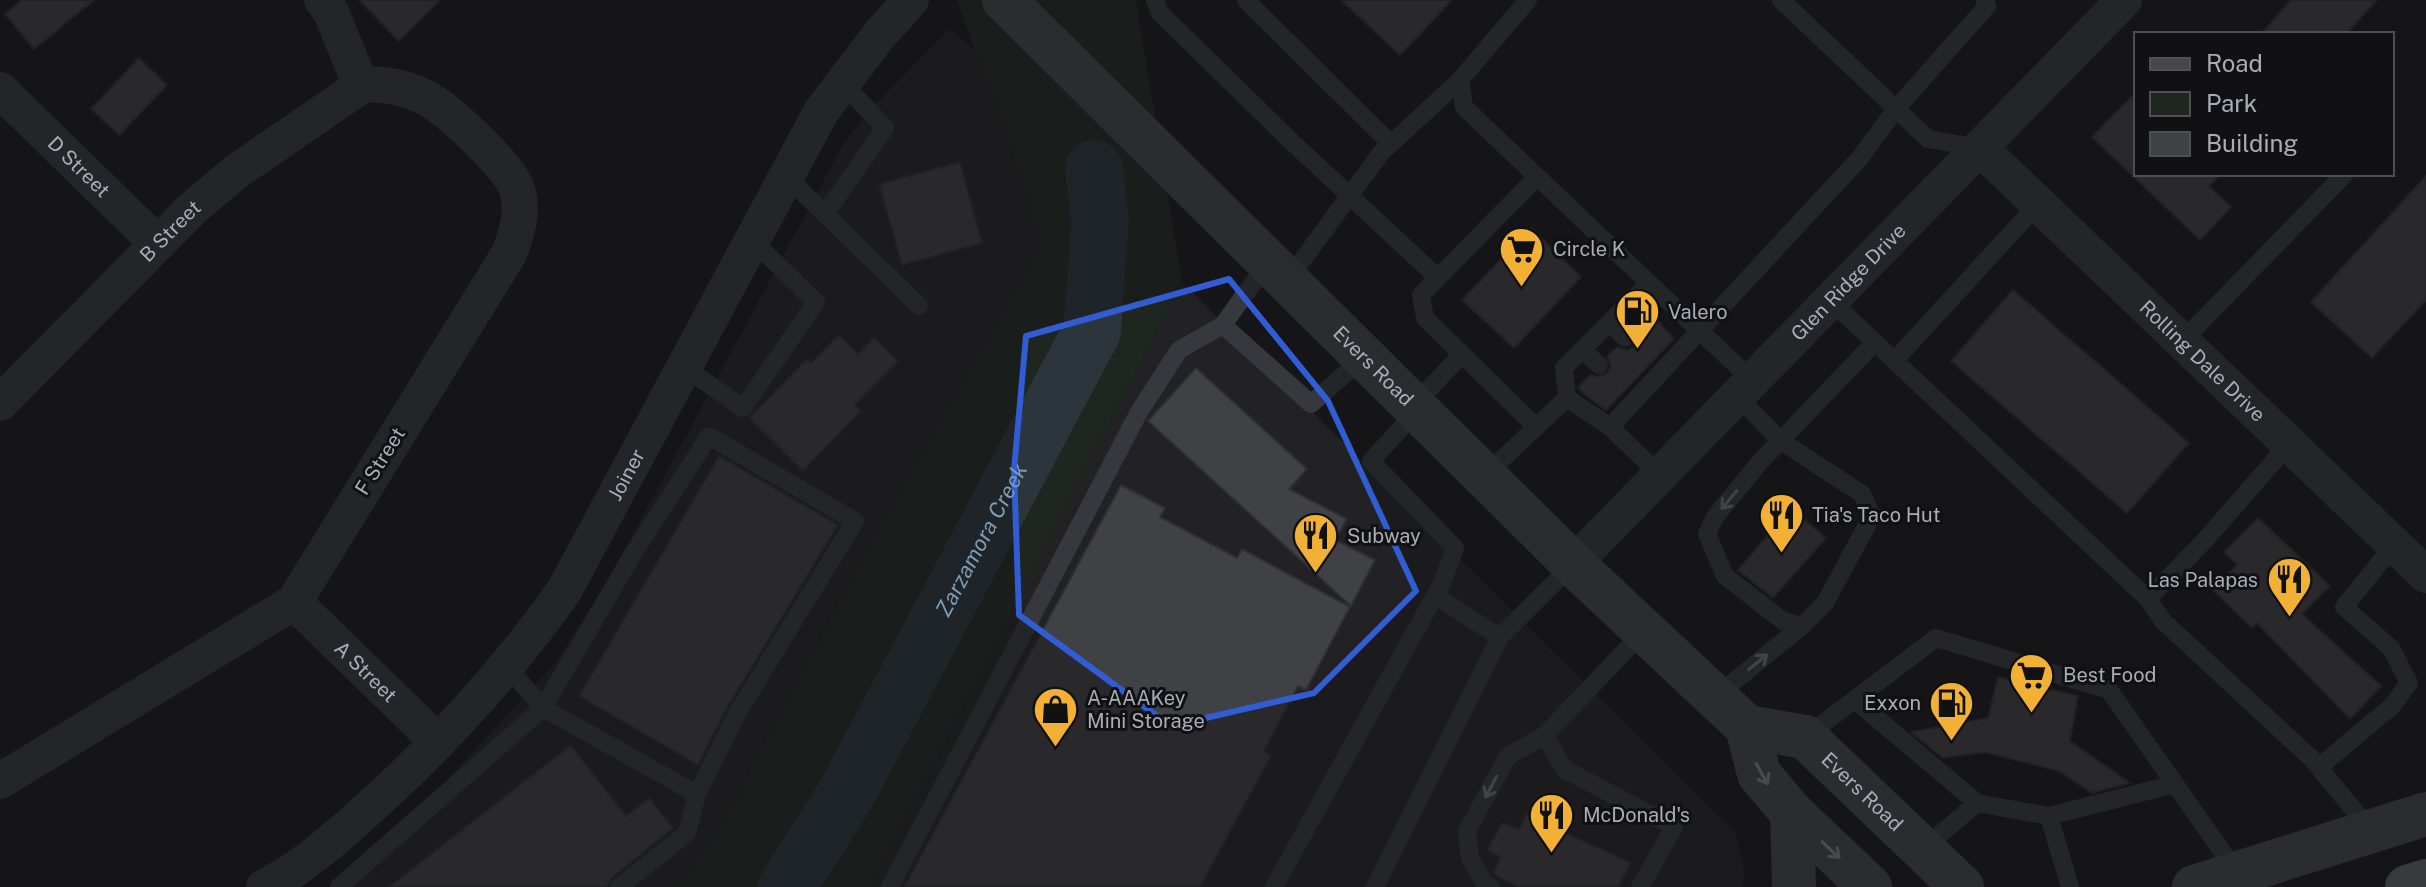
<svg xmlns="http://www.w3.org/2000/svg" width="2426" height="887" font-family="'Public Sans',sans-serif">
<rect width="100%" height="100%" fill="#161618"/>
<g fill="#222225">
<polygon points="949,29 976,51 1016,165 1039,246 882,519 715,833 675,887 334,887 416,814 557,661 609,579 844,143 871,109"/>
<polygon points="1182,282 1735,832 1744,867 1743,887 872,887"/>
</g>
<polygon fill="#1e261f" points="957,0 1136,0 1182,282 872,887 675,887 716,832 882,519 1039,246 1016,165"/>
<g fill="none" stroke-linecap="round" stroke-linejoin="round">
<path stroke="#2c353c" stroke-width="58" id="s1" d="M787,887L845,796L1092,331L1100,222L1094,169"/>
</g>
<g fill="#404145" stroke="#303034" stroke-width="2">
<polygon points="22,0 94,0 34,49 5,14"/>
<polygon points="359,0 440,0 399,41"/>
<polygon points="1341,0 1452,0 1400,55"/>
<polygon points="2291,0 2377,0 2346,34 2261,34"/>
<polygon points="139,58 167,85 119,135 91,109"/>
<polygon points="2136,92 2136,174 2221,174 2209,186 2231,207 2200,240 2092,137"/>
<polygon points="960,162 982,243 902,265 879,184"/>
<polygon points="2426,176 2426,300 2372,358 2311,302"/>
<polygon points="1531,228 1581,277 1514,348 1462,300"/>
<polygon points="2013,290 2189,443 2127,513 1951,361"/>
<polygon points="1650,312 1674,339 1606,410 1585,395 1578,387 1591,374 1597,377 1607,373 1611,367 1607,356 1617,347 1627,350 1634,346 1637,336 1633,329"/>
<polygon points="839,335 858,354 874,337 898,361 855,405 861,411 803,471 749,418 807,359 811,363"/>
<polygon points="1196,368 1307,469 1289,489 1347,519 1335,540 1375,560 1351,606 1148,421"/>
<polygon points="719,456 838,525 728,706 698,765 579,696"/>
<polygon points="1121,485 1165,508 1160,517 1237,558 1242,549 1350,607 1306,690 1298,686 1264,751 1271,756 1200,887 904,887"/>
<polygon points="1791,508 1826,538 1773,598 1738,570"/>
<polygon points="2258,518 2330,586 2302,614 2381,686 2350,719 2257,623 2252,628 2212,589 2237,565 2224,552"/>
<polygon points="1998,677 2078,696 2070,741 2130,783 2092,793 2059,771 1985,752 1943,758 1911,732 1988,718"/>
<polygon points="571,745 626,816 649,798 673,828 612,878 607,887 389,887"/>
<polygon points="1526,814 1631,863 1618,887 1518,887 1493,874 1500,857 1487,850 1502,823 1519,829"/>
</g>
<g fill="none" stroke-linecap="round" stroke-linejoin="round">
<g stroke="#37383d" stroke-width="18">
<polyline points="1155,0 1160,13 1292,142 1437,277"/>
<polyline points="1246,0 1391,144"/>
<polyline points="1781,0 1928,139 1980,148"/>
<polyline points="1460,80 1464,107 1649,283 1564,368 1567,398 1610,427 1859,159 1896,109 1987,6 1985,0"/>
<polyline points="787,177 919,306"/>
<polyline points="825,214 885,128 843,83"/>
<polyline points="1287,281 1381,153 1460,80 1528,0"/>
<polyline points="1649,283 1753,381"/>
<polyline points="1831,301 2148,599"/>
<polyline points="1610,323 1625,338"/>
<polyline points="1223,325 1311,404 1364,357"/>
<polyline points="2182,341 2345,174"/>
<polyline points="1582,350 1599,365"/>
<polyline points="1895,360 2038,204"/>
<polyline points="684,367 743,408 816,302 752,240"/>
<polyline points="1413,406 1461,355"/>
<polyline points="1536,427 1425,318 1421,295 1537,177"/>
<polyline points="1610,427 1660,475"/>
<polyline points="2289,444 2206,539 2148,599 2163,621 2312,759 2371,831"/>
<polyline points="1484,476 1567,398"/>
<polyline points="1802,626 1783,621 1725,576 1707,534 1715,517 1759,463 1875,342"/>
<polyline points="1500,637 1573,564"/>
<polyline points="507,666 543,708 697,794"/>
<polyline points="1715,697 1802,626 1825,603 1872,516 1862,494 1781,441 1737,396"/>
<polyline points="1855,700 1977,803"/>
<polyline points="1805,737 1936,638 2109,690 2238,874"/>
<polyline points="2319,767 2392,706 2409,683 2391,648 2344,607 2394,545"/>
<polyline points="2049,816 2175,784"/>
<polyline points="1924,848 1977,803 2049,816 2070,887"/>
<polyline points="339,887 543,708 633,554 709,436 855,521 738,712 697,794 687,833 619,887"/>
<polyline points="890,887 1139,412 1179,350 1223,325 1268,262"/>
<polyline points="1274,887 1443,581 1455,548 1371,461 1418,410"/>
<polyline points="1375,887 1500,637 1435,596"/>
<polyline points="1491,887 1485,884 1470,858 1467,831 1508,756 1545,735"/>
<polyline points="1640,887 1674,827 1564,769 1545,735 1644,631"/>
</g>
<g stroke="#37383d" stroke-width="36">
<polyline points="322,0 331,12 361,86"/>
<path id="s2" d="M0,90L158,244"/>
<path id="s3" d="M1980,148L2426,575"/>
<path id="s4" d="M0,403L193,208L237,171L361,86C382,81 415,90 433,102C454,116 512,168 518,192C523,214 517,231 510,252L294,602L0,781"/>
<path id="s5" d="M1573,564L2124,0"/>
<path id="s6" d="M294,602L438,742"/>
<path id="s7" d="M264,887C299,870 330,843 358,818C435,750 505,674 564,591L821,112L880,34L911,0"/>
</g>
<g stroke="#45474d" stroke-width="44">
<path id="s8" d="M1004,0L1573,564L1747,727L1759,774L1792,813L1870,887"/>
<path id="s9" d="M1747,727L1805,737L1962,887"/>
<polyline points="1792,813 1794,887"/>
<polyline points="2194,887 2426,814"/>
</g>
<polyline stroke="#63666e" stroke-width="44" points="2407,887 2426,881"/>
</g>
<defs><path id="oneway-shaft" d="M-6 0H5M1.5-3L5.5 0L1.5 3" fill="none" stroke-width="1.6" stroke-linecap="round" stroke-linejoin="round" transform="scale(2)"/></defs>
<g stroke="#757881">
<use href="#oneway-shaft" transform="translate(1729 500) rotate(130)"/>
<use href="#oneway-shaft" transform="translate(1758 662) rotate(-39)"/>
<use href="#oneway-shaft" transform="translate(1491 787) rotate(118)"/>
</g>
<g stroke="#858993">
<use href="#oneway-shaft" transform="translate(1762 774) rotate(61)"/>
<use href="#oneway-shaft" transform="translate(1831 850) rotate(43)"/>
</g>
<path d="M0 0H2426V887H0ZM1229,279L1328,401L1416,591L1314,693L1171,726L1019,615L1014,470L1026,336Z" fill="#161618" fill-opacity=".55" fill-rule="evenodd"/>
<path fill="none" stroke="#325cd3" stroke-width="6" stroke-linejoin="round" d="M1229,279L1328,401L1416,591L1314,693L1171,726L1019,615L1014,470L1026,336Z"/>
<defs>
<symbol id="supermarket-pin" viewBox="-11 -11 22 30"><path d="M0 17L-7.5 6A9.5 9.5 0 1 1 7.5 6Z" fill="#f2b134" stroke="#111113"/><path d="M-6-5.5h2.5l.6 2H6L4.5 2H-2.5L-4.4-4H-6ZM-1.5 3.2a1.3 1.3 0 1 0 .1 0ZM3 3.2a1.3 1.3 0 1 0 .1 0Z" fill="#111"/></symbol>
<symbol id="fuel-pin" viewBox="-11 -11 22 30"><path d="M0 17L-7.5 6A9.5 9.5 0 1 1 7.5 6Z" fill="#f2b134" stroke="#111113"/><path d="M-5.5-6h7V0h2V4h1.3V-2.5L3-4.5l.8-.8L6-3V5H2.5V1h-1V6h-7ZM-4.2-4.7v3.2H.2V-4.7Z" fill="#111"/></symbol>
<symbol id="restaurant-pin" viewBox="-11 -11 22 30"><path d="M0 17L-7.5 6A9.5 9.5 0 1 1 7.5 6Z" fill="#f2b134" stroke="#111113"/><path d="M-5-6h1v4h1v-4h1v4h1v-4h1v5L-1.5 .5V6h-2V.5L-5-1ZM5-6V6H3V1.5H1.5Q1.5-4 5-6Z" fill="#111"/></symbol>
<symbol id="shop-pin" viewBox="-11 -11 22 30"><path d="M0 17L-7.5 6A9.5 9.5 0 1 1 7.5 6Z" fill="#f2b134" stroke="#111113"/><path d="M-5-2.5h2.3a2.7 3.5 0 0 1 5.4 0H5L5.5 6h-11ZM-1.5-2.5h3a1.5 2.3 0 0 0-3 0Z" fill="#111"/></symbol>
</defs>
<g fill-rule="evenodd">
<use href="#supermarket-pin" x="1496" y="224" width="51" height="69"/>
<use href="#fuel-pin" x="1612" y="286" width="51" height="69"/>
<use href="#restaurant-pin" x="1756" y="490" width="51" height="69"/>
<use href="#restaurant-pin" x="1290" y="510" width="51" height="69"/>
<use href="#restaurant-pin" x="2264" y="554" width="51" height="69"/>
<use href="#supermarket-pin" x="2006" y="650" width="51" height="69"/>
<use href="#fuel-pin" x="1926" y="678" width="51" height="69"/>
<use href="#shop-pin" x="1030" y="684" width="51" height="69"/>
<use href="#restaurant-pin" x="1526" y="790" width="51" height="69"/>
</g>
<g text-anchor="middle" stroke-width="6" stroke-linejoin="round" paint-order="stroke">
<g font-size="20" fill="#a8adb8" stroke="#111113">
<text dy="7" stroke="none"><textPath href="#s2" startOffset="110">D Street</textPath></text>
<text dy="7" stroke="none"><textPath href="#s4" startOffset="242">B Street</textPath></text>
<text dy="7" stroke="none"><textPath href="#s5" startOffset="394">Glen Ridge Drive</textPath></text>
<text dy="7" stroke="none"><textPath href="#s3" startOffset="308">Rolling Dale Drive</textPath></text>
<text dy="7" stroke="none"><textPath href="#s8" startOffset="520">Evers Road</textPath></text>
<text transform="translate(380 461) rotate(-58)" y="7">F Street</text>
<text dy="7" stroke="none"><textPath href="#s7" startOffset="556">Joiner</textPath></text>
<text dy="7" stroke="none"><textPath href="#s6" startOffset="100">A Street</textPath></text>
<text dy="7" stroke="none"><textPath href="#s9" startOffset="138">Evers Road</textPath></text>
</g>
<g font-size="20" fill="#a8adb8" stroke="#111113" text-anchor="start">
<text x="1553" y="256">Circle K</text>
<text x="1668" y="319">Valero</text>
<text x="1812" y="522">Tia's Taco Hut</text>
<text x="1347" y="543">Subway</text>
<text x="2258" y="587" text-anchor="end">Las Palapas</text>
<text x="2063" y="682">Best Food</text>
<text x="1087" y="705">A-AAAKey<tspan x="1087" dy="23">Mini Storage</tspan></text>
<text x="1921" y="710" text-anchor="end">Exxon</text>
<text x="1583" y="822">McDonald's</text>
</g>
<g font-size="22" font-style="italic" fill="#7f9bb3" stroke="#111113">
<text dy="8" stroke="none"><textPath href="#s1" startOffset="398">Zarzamora Creek</textPath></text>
</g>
</g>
<rect x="2134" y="32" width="260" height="144" fill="#111113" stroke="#4d4f55" stroke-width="2"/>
<rect x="2150" y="58" width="40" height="12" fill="#45474d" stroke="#4d4f55" stroke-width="2"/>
<text x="2206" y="72" font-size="24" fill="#a8adb8">Road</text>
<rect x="2150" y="92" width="40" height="24" fill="#1e261f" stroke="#4d4f55" stroke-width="2"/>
<text x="2206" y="112" font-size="24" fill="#a8adb8">Park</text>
<rect x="2150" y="132" width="40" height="24" fill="#404145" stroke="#4d4f55" stroke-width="2"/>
<text x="2206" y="152" font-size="24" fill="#a8adb8">Building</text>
</svg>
